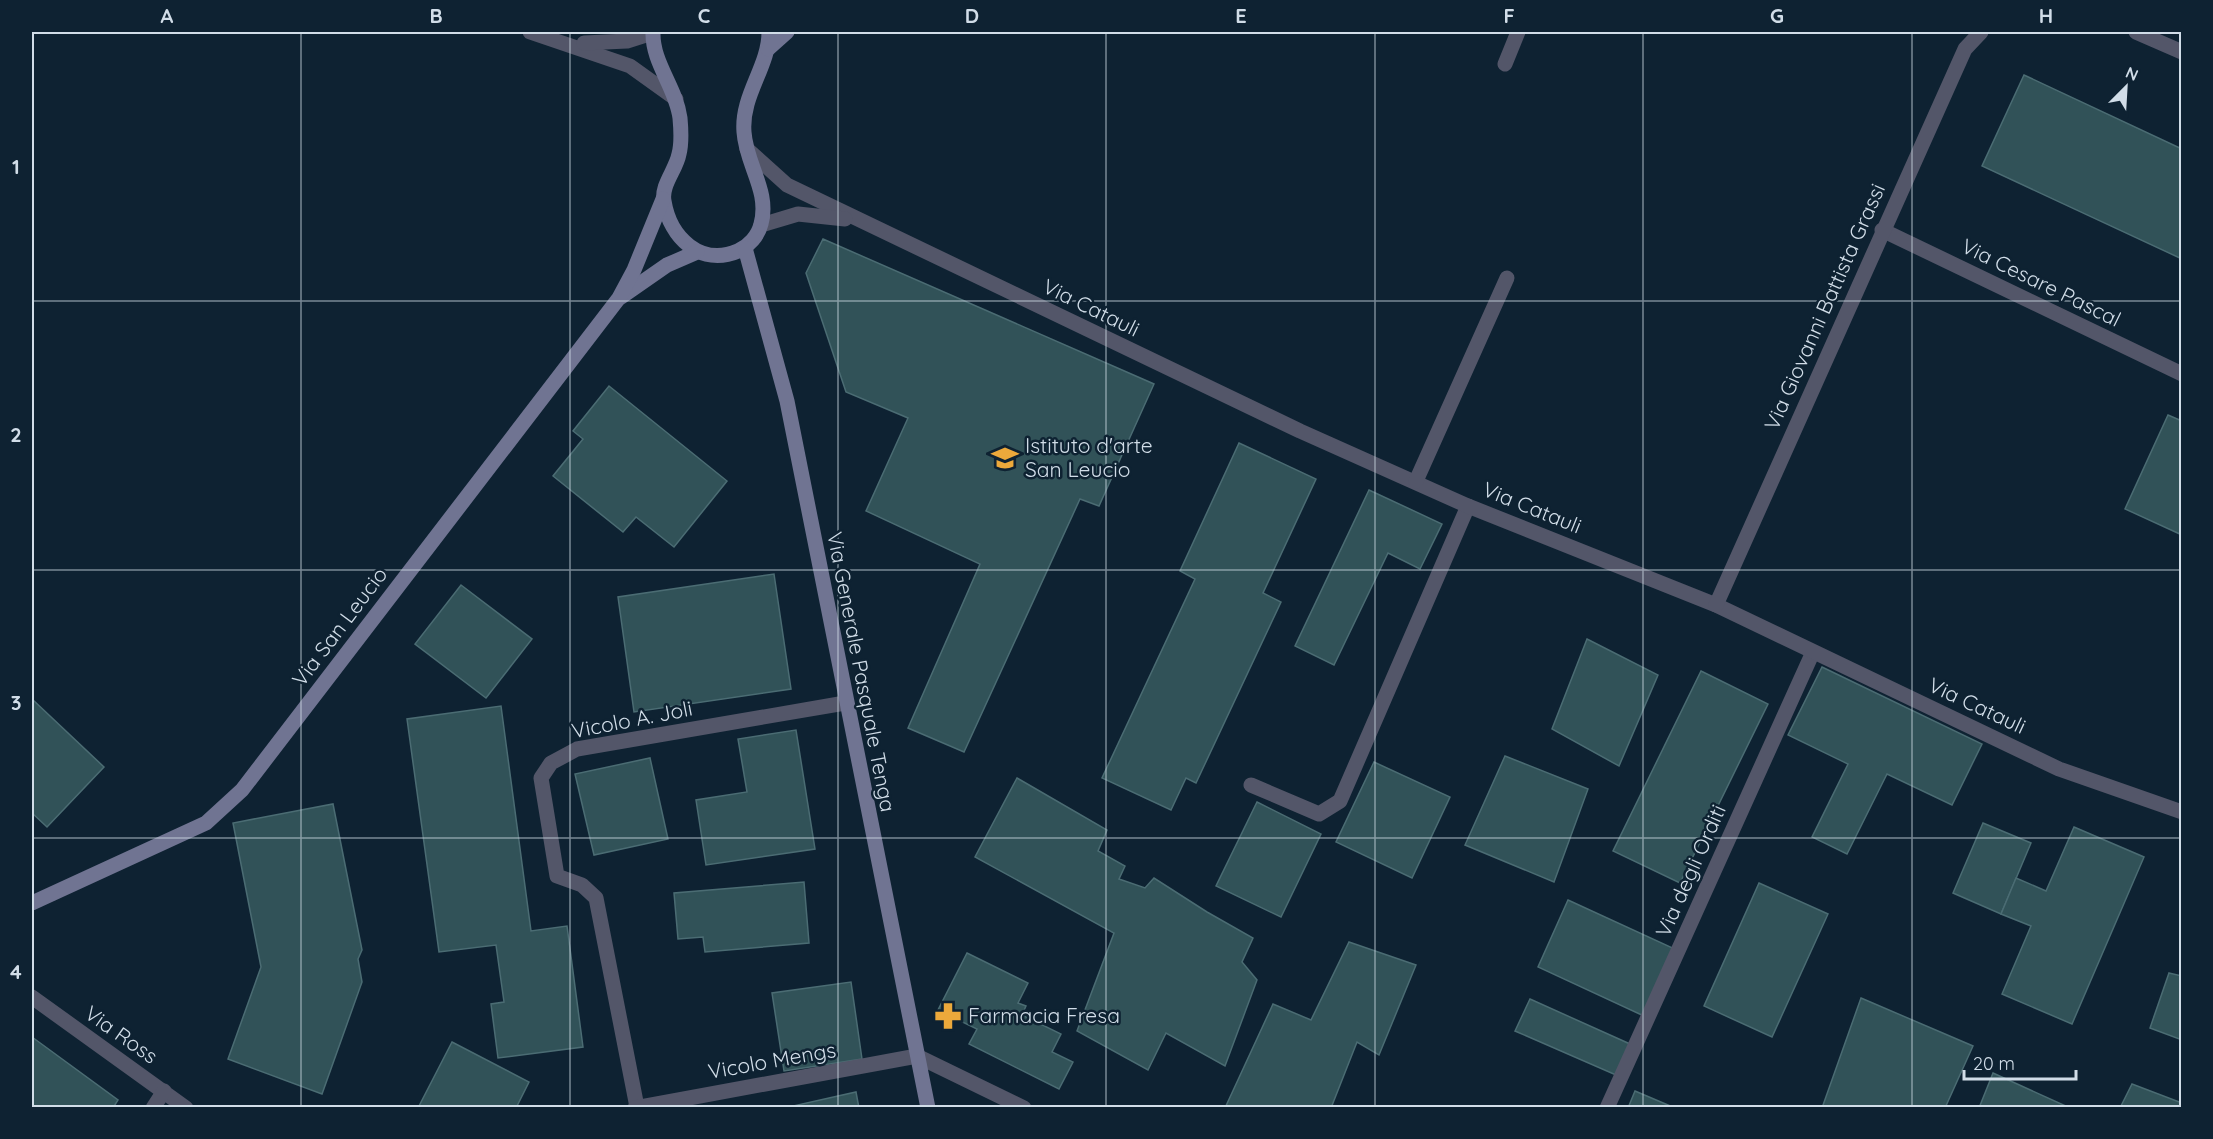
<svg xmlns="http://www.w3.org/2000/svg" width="2213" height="1139" font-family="Quicksand,sans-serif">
<rect width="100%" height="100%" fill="#0e2232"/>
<g fill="#315258" stroke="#4b6c73" stroke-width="1.5">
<polygon points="2024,75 2182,149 2182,259 1982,166"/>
<polygon points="823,239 1154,384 1099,506 1080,499 964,752 908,728 980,564 866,511 908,418 846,392 806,273"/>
<polygon points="609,386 727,481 674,547 636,517 623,532 553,476 583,439 573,431"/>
<polygon points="2168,415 2182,421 2182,535 2125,509"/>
<polygon points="1239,443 1316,479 1263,593 1281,602 1196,783 1186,778 1171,810 1102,778 1195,579 1180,571"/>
<polygon points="1369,490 1442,524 1420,569 1388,553 1334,665 1295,646"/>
<polygon points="774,574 791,689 634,712 618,597"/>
<polygon points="461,585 532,639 486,698 415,644"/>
<polygon points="1587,639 1658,675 1619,766 1552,729"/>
<polygon points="1822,667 1982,744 1952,805 1887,774 1847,854 1812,837 1848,764 1788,735"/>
<polygon points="1701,671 1768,704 1680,883 1613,851"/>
<polygon points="32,699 104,767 47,827 32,813"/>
<polygon points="501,706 531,931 567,926 583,1047 498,1058 491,1004 504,1002 496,945 439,952 407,719"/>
<polygon points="796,730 815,849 706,865 696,800 747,792 738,739"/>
<polygon points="1505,756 1588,789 1554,882 1465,845"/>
<polygon points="650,758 668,839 594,855 575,774"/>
<polygon points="1374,762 1450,797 1412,878 1336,842"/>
<polygon points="1017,778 1107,830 1098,851 1125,866 1119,879 1145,888 1154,878 1207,912 1253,938 1242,962 1257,980 1225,1066 1166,1033 1148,1070 1077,1031 1114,933 975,857"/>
<polygon points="1257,802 1321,834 1281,917 1216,886"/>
<polygon points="333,804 362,950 358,959 362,982 322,1094 228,1059 261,967 233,823"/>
<polygon points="1983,823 2031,843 2001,914 1953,893"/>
<polygon points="2074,827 2144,857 2072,1024 2002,994 2031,926 2001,914 2016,878 2046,891"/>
<polygon points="804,882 809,943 705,952 703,937 678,939 674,893"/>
<polygon points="1759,883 1828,914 1772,1037 1704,1006"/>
<polygon points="1568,900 1677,950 1646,1017 1538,967"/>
<polygon points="1349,942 1416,965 1379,1055 1357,1042 1331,1108 1225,1108 1273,1004 1311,1020"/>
<polygon points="967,953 1028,983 1018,1003 1026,1006 1022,1015 1061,1034 1052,1052 1073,1062 1059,1089 969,1044 977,1029 938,1010"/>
<polygon points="2169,973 2182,976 2182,1040 2150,1028"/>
<polygon points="851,982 862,1059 784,1071 772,993"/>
<polygon points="1861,998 1973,1046 1945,1108 1822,1108"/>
<polygon points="1530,999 1630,1044 1616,1075 1515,1031"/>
<polygon points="32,1037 118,1100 113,1108 32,1108"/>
<polygon points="452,1042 529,1082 516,1108 418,1108"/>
<polygon points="1993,1073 2070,1108 1979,1108"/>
<polygon points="2132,1084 2182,1103 2182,1108 2120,1108"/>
<polygon points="1635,1091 1675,1108 1628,1108"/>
<polygon points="856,1092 859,1108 793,1108 793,1106"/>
</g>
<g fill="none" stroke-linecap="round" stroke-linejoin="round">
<g stroke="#535669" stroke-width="15">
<polyline points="1251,785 1319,814 1340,801 1468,506"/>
<polyline points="637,1107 596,898 582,885 557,876 541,778 551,763 577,749 845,703"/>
<polyline points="1607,1108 1813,652"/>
</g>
<g stroke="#535669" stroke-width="15">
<polyline points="530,32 630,66 676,99"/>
<polyline points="2136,32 2182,52"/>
<polyline points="584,43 627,41 652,33"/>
<polyline points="1505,64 1518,32"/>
<polyline points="747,149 787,185 1300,431 1468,506 1716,605 2059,769 2182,812"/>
<polyline points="761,225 798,214 845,219"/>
<polyline points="1882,230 2182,374"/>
<polyline points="1416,481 1507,278"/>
<polyline points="1716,605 1965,49 1981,32"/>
<polyline points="32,997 186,1108"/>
<polyline points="153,1108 164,1091"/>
<polyline points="635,1108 917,1056 1024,1108"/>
</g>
<g stroke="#707492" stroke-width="15">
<path d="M653,32C652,63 676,87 680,118C681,129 682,143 679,154C676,170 661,185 664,201C670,238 701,267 738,251C749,246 758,236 761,224C770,191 746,165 744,132C741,95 769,67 769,32"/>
<polyline points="768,49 787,32"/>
<polyline points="745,248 787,401 928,1108"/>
<polyline points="621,297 667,265 697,252"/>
<polyline points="32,903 206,823 242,790 619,298 634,270 663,199"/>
</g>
</g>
<path fill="none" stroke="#d1dde8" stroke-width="1.5" stroke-opacity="0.55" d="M301,32V1108M570,32V1108M838,32V1108M1106,32V1108M1375,32V1108M1643,32V1108M1912,32V1108M32,301H2182M32,570H2182M32,838H2182"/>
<defs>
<symbol id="university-bare" viewBox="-9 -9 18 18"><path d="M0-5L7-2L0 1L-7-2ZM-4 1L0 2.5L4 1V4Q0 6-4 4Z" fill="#eca93b" stroke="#0e2232" stroke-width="2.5" paint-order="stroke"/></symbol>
<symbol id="pharmacy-bare" viewBox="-9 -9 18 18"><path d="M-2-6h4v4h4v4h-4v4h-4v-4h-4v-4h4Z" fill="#eca93b" stroke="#0e2232" stroke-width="2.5" paint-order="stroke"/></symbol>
</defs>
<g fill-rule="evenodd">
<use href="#university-bare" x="986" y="439" width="38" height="38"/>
<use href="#pharmacy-bare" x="929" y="997" width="38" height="38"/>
</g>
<g text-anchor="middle" stroke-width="5" stroke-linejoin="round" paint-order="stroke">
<g font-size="21" fill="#d1dde8" stroke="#0e2232">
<text transform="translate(2041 283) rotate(26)" y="7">Via Cesare Pascal</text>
<text transform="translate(1825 307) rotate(-66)" y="7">Via Giovanni Battista Grassi</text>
<text transform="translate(1091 308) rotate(26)" y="7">Via Catauli</text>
<text transform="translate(1532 508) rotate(22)" y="7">Via Catauli</text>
<text transform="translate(340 627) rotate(-53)" y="7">Via San Leucio</text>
<text transform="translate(861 672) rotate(79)" y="7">Via Generale Pasquale Tenga</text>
<text transform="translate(1977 706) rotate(25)" y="7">Via Catauli</text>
<text transform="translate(632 720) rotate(-11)" y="7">Vicolo A. Joli</text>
<text transform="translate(1691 871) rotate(-66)" y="7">Via degli Orditi</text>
<text transform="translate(121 1035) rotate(35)" y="7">Via Ross</text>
<text transform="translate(772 1061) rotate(-10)" y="7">Vicolo Mengs</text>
</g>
<g font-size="21" fill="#d1dde8" stroke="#0e2232" text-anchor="start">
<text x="1025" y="453">Istituto d'arte<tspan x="1025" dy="24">San Leucio</tspan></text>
<text x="968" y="1023">Farmacia Fresa</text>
</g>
</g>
<rect width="2213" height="1139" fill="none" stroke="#0e2232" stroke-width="66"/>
<g transform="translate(2126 87) rotate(24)" stroke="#0e2232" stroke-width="4.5" paint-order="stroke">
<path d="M0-4.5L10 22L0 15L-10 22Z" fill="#d1dde8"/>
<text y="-9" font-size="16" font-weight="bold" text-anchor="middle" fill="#d1dde8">N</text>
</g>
<path d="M1964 1070v9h112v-9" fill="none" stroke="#d1dde8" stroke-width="3"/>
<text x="1973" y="1070" font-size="18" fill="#d1dde8" stroke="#0e2232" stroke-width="4.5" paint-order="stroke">20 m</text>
<rect x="33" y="33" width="2147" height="1073" fill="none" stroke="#d1dde8" stroke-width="2"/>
<g font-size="20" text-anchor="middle" font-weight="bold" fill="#d1dde8">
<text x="167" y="23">A</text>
<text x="436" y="23">B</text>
<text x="704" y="23">C</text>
<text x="972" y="23">D</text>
<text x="1241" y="23">E</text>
<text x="1509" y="23">F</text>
<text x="1777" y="23">G</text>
<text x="2046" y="23">H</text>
<text x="16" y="174">1</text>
<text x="16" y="442">2</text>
<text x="16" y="710">3</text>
<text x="16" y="979">4</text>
</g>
</svg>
